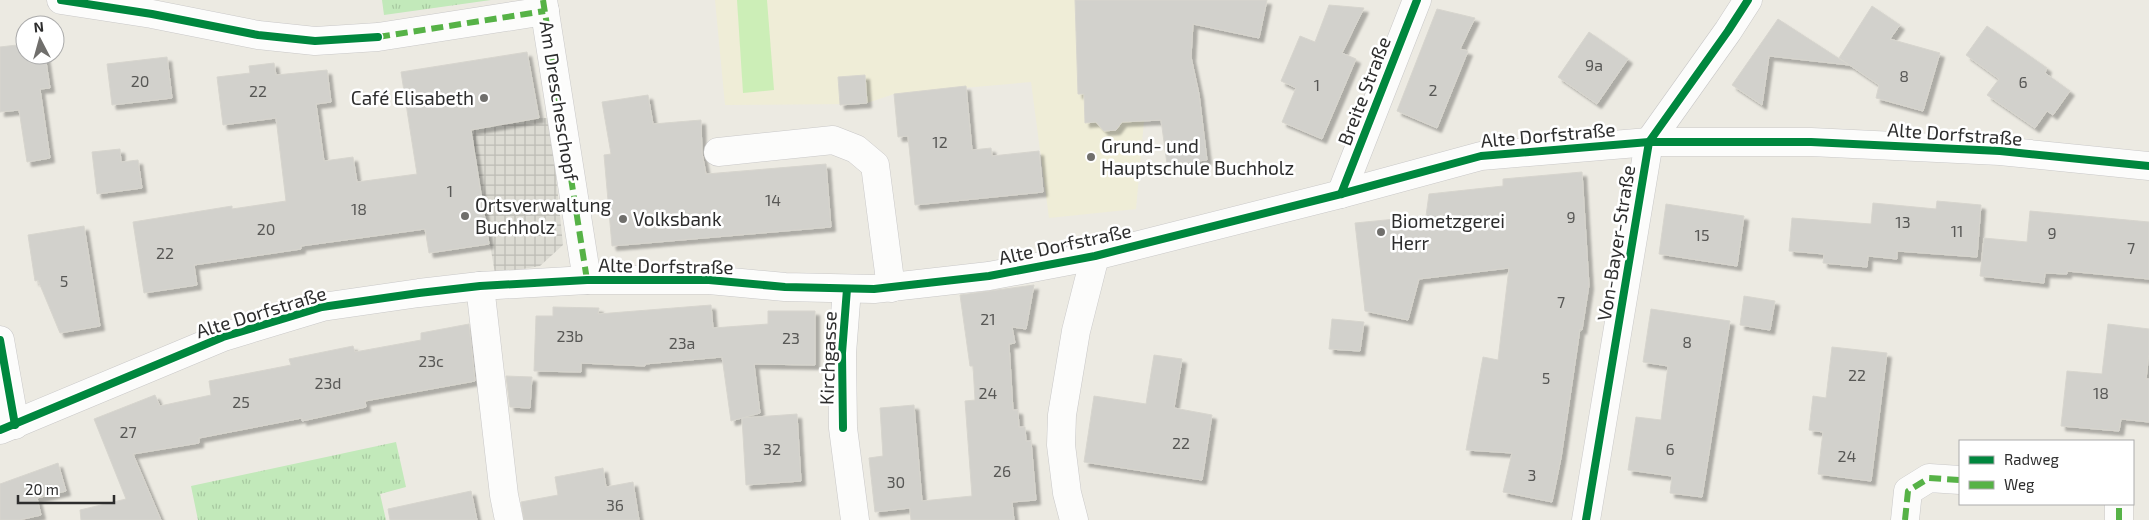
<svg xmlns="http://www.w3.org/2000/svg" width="2149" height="520" font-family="'Exo 2',sans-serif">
<defs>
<pattern id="park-tufts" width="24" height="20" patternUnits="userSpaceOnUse" patternTransform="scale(1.25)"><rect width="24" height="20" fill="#c2e9ba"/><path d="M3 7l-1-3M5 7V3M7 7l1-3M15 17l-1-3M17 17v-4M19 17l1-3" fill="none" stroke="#a7c8a0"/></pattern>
<pattern id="plaza-grid" width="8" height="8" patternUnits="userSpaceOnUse" patternTransform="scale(1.25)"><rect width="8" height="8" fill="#dcdbd3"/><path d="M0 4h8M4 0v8" fill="none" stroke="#bdbcb5"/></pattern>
<filter id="shadow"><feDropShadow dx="4.5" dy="4.5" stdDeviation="1" flood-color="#0004"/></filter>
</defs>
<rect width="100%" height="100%" fill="#eceae2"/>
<polygon fill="#efedd7" points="715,0 1155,0 1136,209 1049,218 1031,82 894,94 867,103 853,104 725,105"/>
<g fill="url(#park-tufts)">
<polygon points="382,0 491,0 384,15"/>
<polygon points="396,442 406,487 380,494 386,520 198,520 191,486"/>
</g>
<polygon fill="#cceeb7" points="737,0 767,0 774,90 743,93"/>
<polygon fill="url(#plaza-grid)" points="539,118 550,118 563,245 540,266 495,274 471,130"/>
<g fill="#d2d1cc" stroke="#d7d5ce" filter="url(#shadow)">
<polygon points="1075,0 1267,0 1259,38 1193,24 1191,57 1199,94 1207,160 1167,164 1161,120 1122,122 1116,130 1104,131 1096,122 1085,123 1084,94 1078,94"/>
<polygon points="1329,5 1364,8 1342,53 1356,59 1322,139 1282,122 1296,88 1281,81 1300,36 1315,42"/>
<polygon points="1872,6 1900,25 1890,39 1940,53 1923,111 1876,98 1879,85 1839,58"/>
<polygon points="1437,9 1475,18 1460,49 1468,51 1437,128 1397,111"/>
<polygon points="1778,19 1849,65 1769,56 1762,105 1732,85"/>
<polygon points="1987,26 2047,68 2045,73 2070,91 2053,115 2047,111 2035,128 1987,95 1999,79 1966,55"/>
<polygon points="1589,32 1628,59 1597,104 1558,77"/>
<polygon points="25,44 25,55 45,55 50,88 40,89 50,158 27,162 19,110 0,112 0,47"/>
<polygon points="527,52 539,118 471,130 489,244 429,253 425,229 301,246 301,249 194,265 197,285 144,293 133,222 232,206 232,209 286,201 276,118 223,125 217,77 250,73 249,66 274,63 276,75 327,70 331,102 316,104 324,161 353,157 357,182 417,174 401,72"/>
<polygon points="167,57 172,98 112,105 107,64"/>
<polygon points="865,75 867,103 840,105 838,77"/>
<polygon points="966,86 972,150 991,148 992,156 1039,151 1043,192 915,205 908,136 898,137 894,94"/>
<polygon points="648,95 653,124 701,120 702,153 706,174 826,164 831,227 612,246 604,155 611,154 602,102"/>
<polygon points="120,149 121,162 138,160 142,188 97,194 92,152"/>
<polygon points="1582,172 1589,285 1582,330 1580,329 1561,458 1552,502 1503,492 1512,453 1466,450 1483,357 1498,360 1509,268 1419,279 1408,320 1365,311 1355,223 1426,216 1429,194 1503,186 1503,179"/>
<polygon points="1937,201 1981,205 1977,257 1897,251 1897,259 1868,256 1867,267 1823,263 1824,254 1789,251 1792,218 1871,224 1873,203 1936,209"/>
<polygon points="1666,204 1744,216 1737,266 1659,254"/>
<polygon points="2030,211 2149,222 2149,279 2067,271 2067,274 2045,273 2044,283 1980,276 1984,238 2027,242"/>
<polygon points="84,226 100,326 60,333 38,280 35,281 28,235"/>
<polygon points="1034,285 1026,329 1012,327 1015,343 1009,344 1013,410 1018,410 1019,427 1025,427 1026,441 1031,441 1036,500 1012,502 1014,520 911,520 910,508 875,512 869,458 883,456 880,408 914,405 922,501 972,496 965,401 975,400 973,366 970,366 960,295"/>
<polygon points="1744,296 1775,301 1770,330 1740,325"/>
<polygon points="711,305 713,328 768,324 768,311 815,311 815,365 754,364 760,413 742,418 797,414 801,481 746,485 742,418 731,421 722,357 645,364 645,366 581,363 581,372 534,371 536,316 553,316 553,307 599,308 598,314"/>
<polygon points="1651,309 1730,321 1702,497 1670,493 1672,476 1628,470 1636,417 1661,420 1668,366 1643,362"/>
<polygon points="1332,319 1364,322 1360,351 1329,349"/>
<polygon points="469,324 475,381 365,401 366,407 302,421 302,418 199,438 199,443 133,454 161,520 81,520 80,510 126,499 94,419 155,395 160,406 211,395 209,381 291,365 289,359 353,346 355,352 421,340 421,333"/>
<polygon points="2108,324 2149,329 2149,353 2146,379 2149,379 2149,422 2121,419 2119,431 2061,426 2067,371 2102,374"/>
<polygon points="1832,347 1887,353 1871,481 1818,474 1823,432 1809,430 1813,396 1826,398"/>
<polygon points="1154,355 1182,359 1174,408 1212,415 1202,480 1084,462 1094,396 1146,404"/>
<polygon points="506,376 532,377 530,408 510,407"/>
<polygon points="58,463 66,491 37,498 41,515 19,520 0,520 0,484"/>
<polygon points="603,468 606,487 633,482 639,520 524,520 521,502 558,495 555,477"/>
<polygon points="471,491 477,520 390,520 388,509"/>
</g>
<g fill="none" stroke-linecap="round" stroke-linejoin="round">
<defs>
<g id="minor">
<polyline points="61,0 152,14 258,35 315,41 378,37 545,11"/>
<polyline points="543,0 587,280"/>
<polyline points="718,152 833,140 856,149 875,165 891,288"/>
<polyline points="1341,194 1417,0"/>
<polyline points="480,286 504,495 509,520"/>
<polyline points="847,289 842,353 843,428 855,520"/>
<polyline points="0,340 15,425"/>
<polyline points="0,430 223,337 322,307 419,293 480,286 587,280 709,280 785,287 874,289 989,276 1095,256 1341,194 1481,156 1649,142 1811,142 2000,151 2149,166"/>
<polyline points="1074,520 1067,493 1061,445 1062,415 1076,331 1095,256"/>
<polyline points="1586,520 1649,142 1728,31 1748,0"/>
<polyline points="1905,520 1908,491 1929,478 1960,480"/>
<polyline points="2119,520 2119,504"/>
</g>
</defs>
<use href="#minor" stroke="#c9c8c8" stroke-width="29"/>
<use href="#minor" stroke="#fcfcfb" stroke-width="28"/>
<g stroke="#56b246" stroke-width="6" stroke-dasharray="12 6" stroke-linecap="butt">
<polyline points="543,0 587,280"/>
<polyline points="378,37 545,11"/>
<polyline points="1905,520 1908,491 1929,478 1960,480"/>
<polyline points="2119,520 2119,504"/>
</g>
<defs>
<g id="cycleway">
<polyline points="61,0 152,14 258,35 315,41 378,37"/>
<polyline points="1341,194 1417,0"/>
<polyline points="0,340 15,425"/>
<polyline points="843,428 842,353 847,289"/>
<polyline points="0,430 223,337 322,307 419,293 480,286 587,280 709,280 785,287 874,289 989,276 1095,256 1341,194 1481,156 1649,142 1811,142 2000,151 2149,166"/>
<polyline points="1586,520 1649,142 1728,31 1748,0"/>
</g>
</defs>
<use href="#cycleway" stroke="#fff" stroke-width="11"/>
<use href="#cycleway" stroke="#00873e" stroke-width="8"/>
</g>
<g fill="#706f6c" stroke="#fff" stroke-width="2">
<circle cx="484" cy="98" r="5"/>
<circle cx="1091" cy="157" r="5"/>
<circle cx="465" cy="216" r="5"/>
<circle cx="623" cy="219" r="5"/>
<circle cx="1381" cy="232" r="5"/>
</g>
<g text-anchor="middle" stroke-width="5" stroke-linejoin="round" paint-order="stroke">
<g font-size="16" fill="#585856">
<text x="1594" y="71">9a</text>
<text x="1904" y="82">8</text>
<text x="140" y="87">20</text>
<text x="2023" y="88">6</text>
<text x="1317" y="91">1</text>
<text x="1433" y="96">2</text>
<text x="258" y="97">22</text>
<text x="940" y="148">12</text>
<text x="450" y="197">1</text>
<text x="773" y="206">14</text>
<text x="359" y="215">18</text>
<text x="1571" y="223">9</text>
<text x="1903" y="228">13</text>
<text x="266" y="235">20</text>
<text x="1957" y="237">11</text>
<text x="2052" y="239">9</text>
<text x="1702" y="241">15</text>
<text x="2131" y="254">7</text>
<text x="165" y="259">22</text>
<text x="64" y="287">5</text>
<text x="1561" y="308">7</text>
<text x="988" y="325">21</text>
<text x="570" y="342">23b</text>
<text x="791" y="344">23</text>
<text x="1687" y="348">8</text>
<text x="682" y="349">23a</text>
<text x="431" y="367">23c</text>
<text x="1857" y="381">22</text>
<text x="1546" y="384">5</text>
<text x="328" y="389">23d</text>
<text x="988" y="399">24</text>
<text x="2101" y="399">18</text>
<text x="241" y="408">25</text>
<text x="128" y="438">27</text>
<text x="1181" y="449">22</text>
<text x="772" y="455">32</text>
<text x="1670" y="455">6</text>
<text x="1847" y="462">24</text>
<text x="1002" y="477">26</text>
<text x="1532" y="481">3</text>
<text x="896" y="488">30</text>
<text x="615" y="511">36</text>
</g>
<g font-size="19" fill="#2d2d2d" stroke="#fff">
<text transform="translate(1364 91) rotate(-69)" y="7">Breite Straße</text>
<text transform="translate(559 101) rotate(81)" y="7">Am Drescheschopf</text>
<text transform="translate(1955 134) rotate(4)" y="7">Alte Dorfstraße</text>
<text transform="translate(1548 135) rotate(-5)" y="7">Alte Dorfstraße</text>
<text transform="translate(1616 243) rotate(-81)" y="7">Von-Bayer-Straße</text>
<text transform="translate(1065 244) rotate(-12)" y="7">Alte Dorfstraße</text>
<text transform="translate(666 266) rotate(1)" y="7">Alte Dorfstraße</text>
<text transform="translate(261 312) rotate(-17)" y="7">Alte Dorfstraße</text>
<text transform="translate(828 358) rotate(-88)" y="7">Kirchgasse</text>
</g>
<g font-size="19" fill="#2d2d2d" stroke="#fff" text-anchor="start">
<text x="474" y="105" text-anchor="end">Café Elisabeth</text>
<text x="1101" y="153">Grund- und<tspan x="1101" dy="22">Hauptschule Buchholz</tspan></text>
<text x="475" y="212">Ortsverwaltung<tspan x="475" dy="22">Buchholz</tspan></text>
<text x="633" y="226">Volksbank</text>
<text x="1391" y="228">Biometzgerei<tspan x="1391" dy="22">Herr</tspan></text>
</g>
</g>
<rect x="1959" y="440" width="175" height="65" fill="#ffffff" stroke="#ababab"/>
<rect x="1969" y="456" width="25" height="8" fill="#00873e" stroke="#ababab"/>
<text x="2004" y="465" font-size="15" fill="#2d2d2d">Radweg</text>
<rect x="1969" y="481" width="25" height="8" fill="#56b246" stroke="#ababab"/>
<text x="2004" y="490" font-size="15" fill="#2d2d2d">Weg</text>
<g transform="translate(40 40) rotate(354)"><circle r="24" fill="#ffffff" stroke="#ababab"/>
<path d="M0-4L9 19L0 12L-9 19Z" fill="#706f6c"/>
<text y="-8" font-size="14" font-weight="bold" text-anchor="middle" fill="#2d2d2d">N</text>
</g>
<path d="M18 495v8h96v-8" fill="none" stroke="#2d2d2d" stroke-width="2.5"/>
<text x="25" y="495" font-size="15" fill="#2d2d2d" stroke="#ffffff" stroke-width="4" paint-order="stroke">20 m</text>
</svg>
